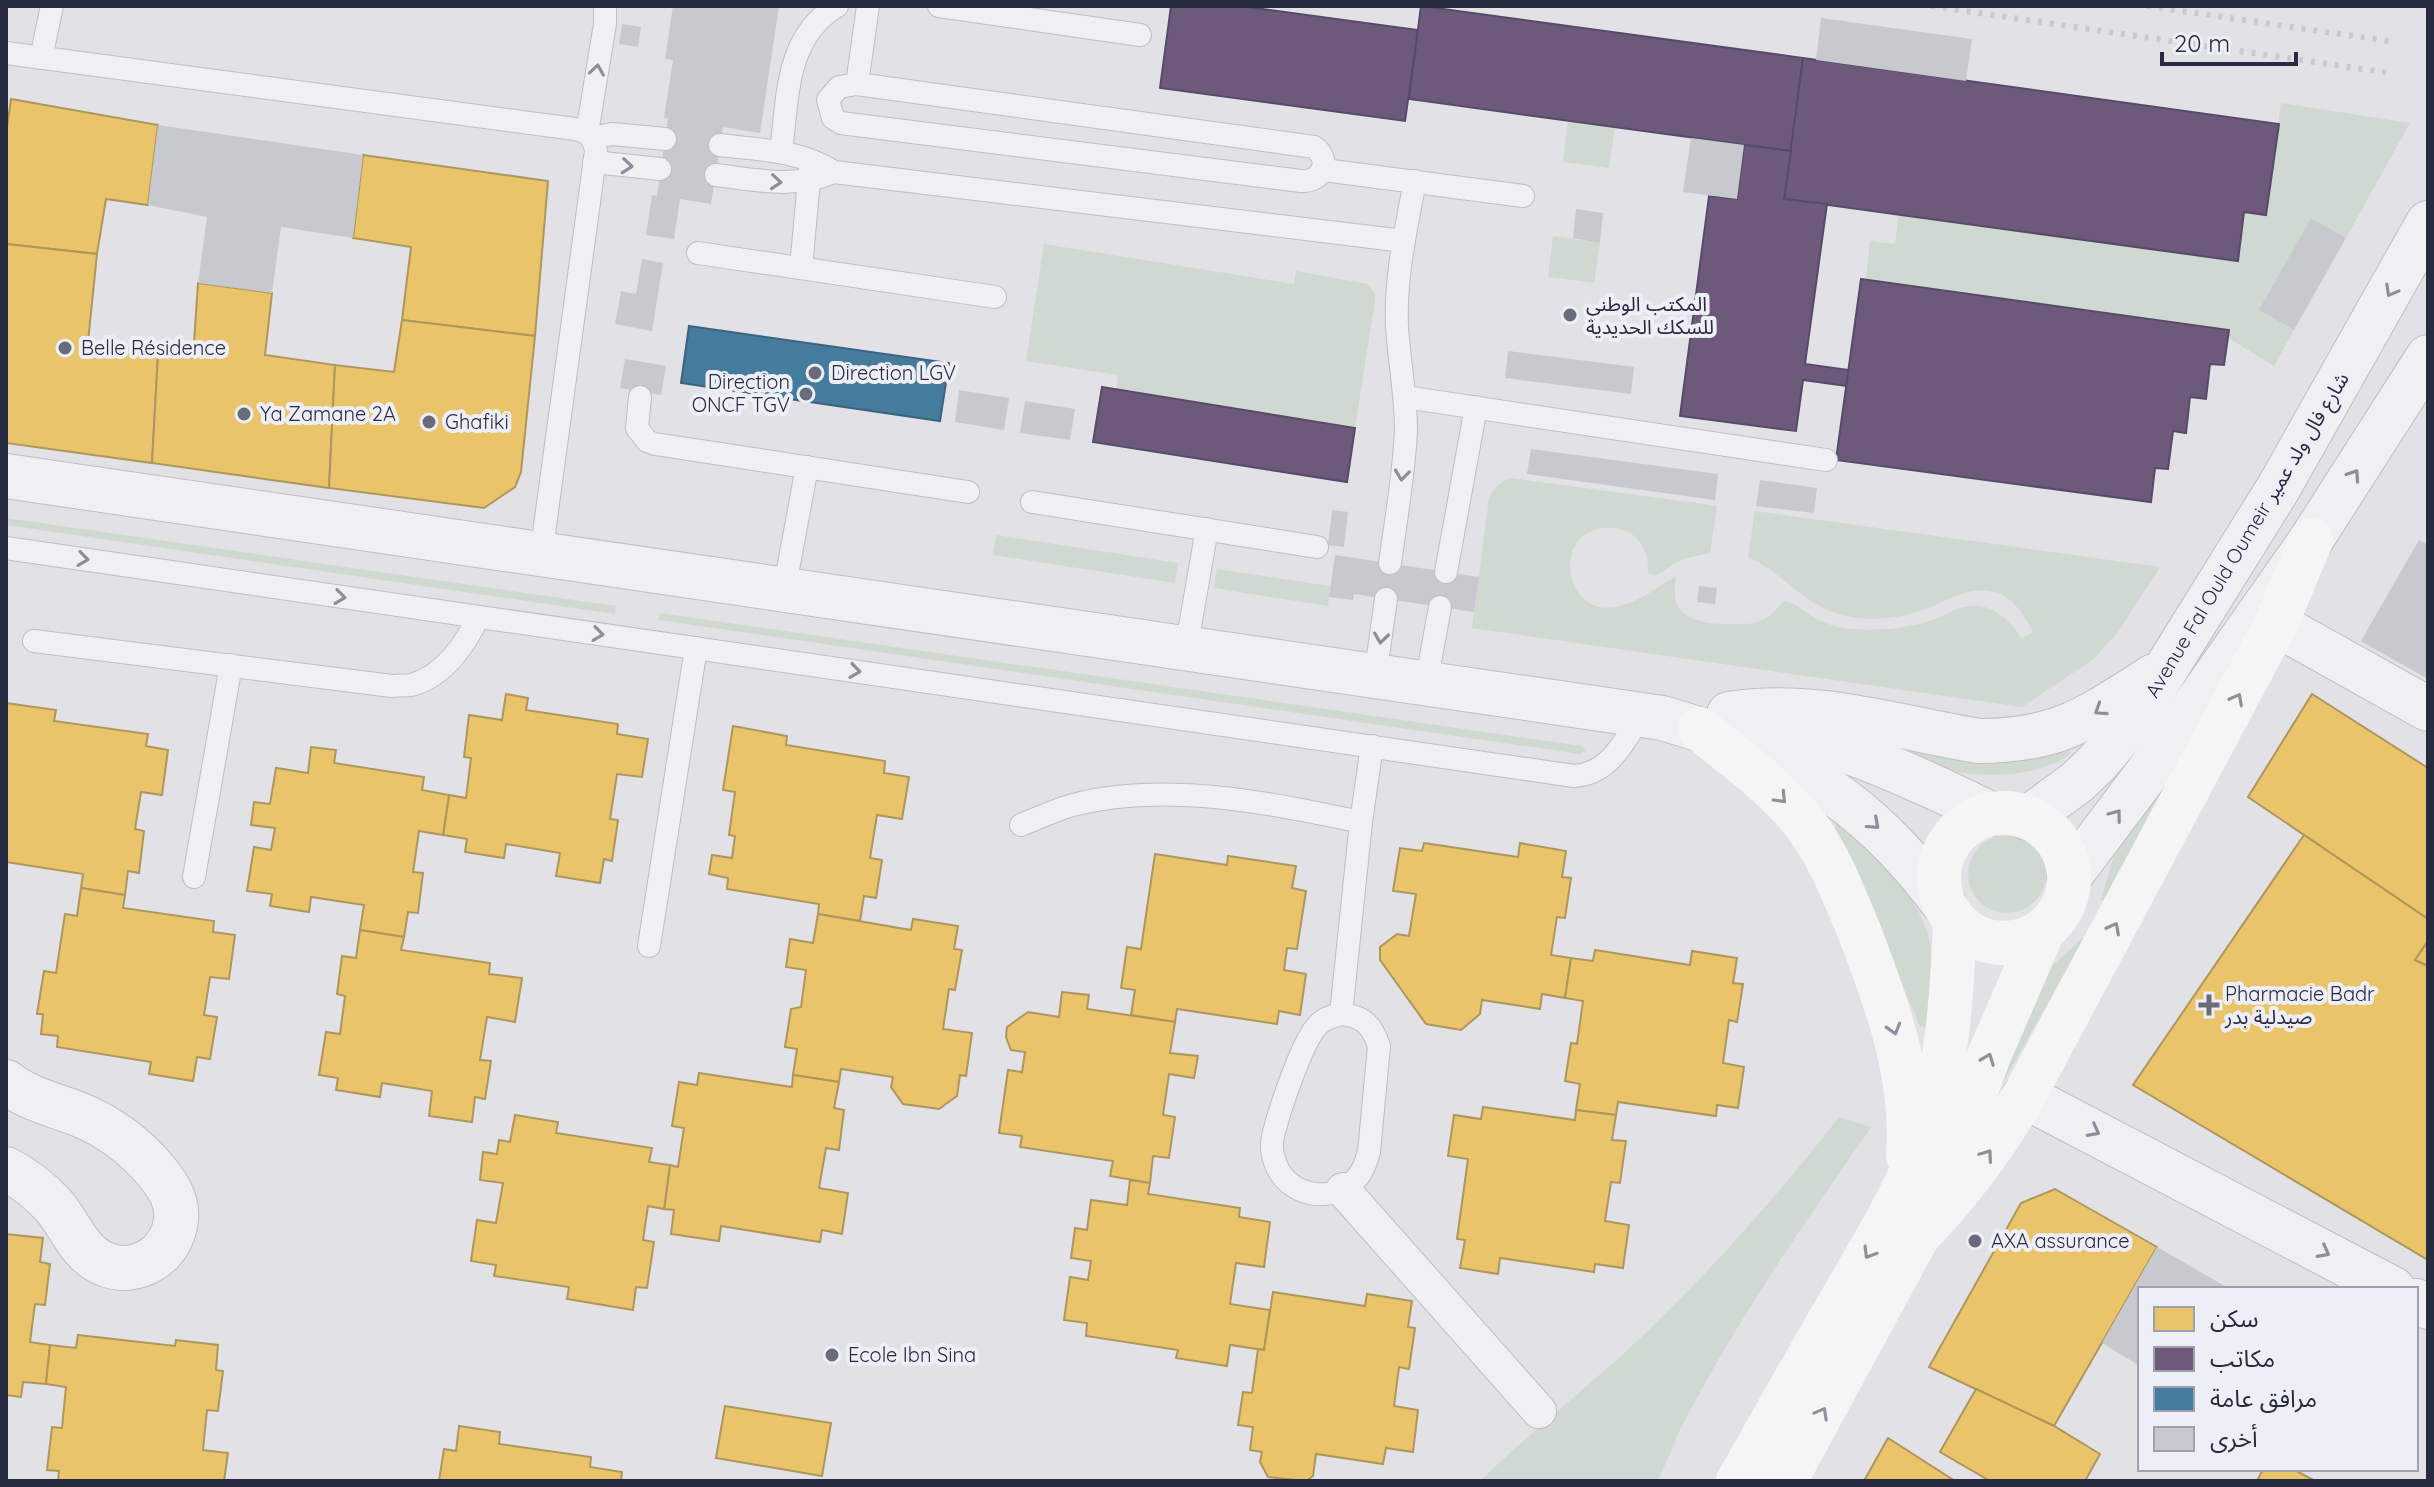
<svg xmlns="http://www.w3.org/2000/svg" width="2434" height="1487" font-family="Quicksand,'Noto Sans Arabic',sans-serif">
<rect width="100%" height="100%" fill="#e1e1e6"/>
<g fill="#cfd9d1">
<polygon points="2281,103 2410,123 2346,238 2311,218 2260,310 2294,330 2274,366 2227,337 2228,330 1866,280 1870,241 1895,244 1899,215 2237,260 2244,212 2266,214"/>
<polygon points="1568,121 1615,127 1609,168 1563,162"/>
<polygon points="1553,236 1600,243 1594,283 1548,277"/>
<polygon points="1044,244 1294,284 1296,271 1368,284 1375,294 1375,300 1355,428 1116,390 1118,375 1026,361"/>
<path d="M1511,478L1717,506L1710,553L1683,559L1656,575L1648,573C1649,556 1644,541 1628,532C1621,528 1613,527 1604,528C1551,533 1564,617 1616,607C1638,603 1657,587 1676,576C1669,614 1689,622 1723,624C1737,624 1752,626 1765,619C1773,614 1778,608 1783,601C1796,602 1804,612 1815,618C1826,624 1838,628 1851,629C1877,631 1907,629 1932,620C1942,617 1950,611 1960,608C1988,599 2008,617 2022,639L2033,632C2026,620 2019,606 2007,598C1979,578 1948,602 1920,611C1897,619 1871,621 1847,616C1802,606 1786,574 1748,557L1755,511L2160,567L2118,632L2094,659L2022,707L1472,628L1489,499C1494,487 1499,482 1511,478Z"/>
<polygon points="6,518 616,606 615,614 6,525"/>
<polygon points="996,535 1178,563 1175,583 993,555"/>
<polygon points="1217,569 1330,586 1328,606 1214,588"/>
<polygon points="660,613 1582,746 1586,751 1580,754 659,620"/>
<polygon points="2195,731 2105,901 2101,899 2115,852"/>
<path d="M1906,747L2035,757L2070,751L2071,753C2036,783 1937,783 1906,747Z"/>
<path d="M1841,821C1878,860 1928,900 1932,957C1933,979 1929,1003 1928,1026L1925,1027L1920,1026L1835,829L1837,822Z"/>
<circle cx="2007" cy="874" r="39"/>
<polygon points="2087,934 2001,1086 2006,1042 2045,972"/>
<path d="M1839,1117L1871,1127C1803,1225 1734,1324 1680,1430C1672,1447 1666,1465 1657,1481H1480C1537,1426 1600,1378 1657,1322C1722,1258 1783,1189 1839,1117Z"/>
</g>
<g fill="#e9c46a" stroke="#af965d" stroke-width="2">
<polygon points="11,99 158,125 148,205 106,199 97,254 6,244 6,134"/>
<polygon points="363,155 548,181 535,336 402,320 411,247 353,238"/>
<polygon points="6,244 97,254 88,342 158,354 152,463 6,443"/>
<polygon points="198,283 272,293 265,355 335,365 329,488 152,463 158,354 193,358"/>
<polygon points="402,320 535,336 521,472 515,487 484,508 329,488 335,365 394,372"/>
<polygon points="506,694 528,698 526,710 618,724 617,734 648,739 642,777 617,774 610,819 618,820 612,861 604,859 600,883 556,876 560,853 506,844 504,858 465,852 467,839 443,835 449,795 466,798 471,758 464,757 469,715 502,720"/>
<polygon points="2312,694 2428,768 2428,919 2248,797"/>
<polygon points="6,703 56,710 54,721 148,734 146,746 168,750 162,795 141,792 135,829 144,831 139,873 128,871 125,895 81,888 83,874 6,862"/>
<polygon points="733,726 787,736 786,745 885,761 884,773 909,777 902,819 877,815 870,858 882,860 876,898 864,896 860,921 818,914 819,904 727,889 728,878 709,874 712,855 732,858 735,836 729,835 735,792 723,790"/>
<polygon points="311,747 336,750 334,763 424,777 422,790 449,795 443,835 419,831 413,872 423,873 418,913 408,912 404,937 360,930 364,905 311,897 309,912 270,906 272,894 247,891 254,847 271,850 275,828 251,825 254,802 270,804 276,768 308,773"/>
<polygon points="2304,835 2428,919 2428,941 2415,960 2428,966 2428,1260 2133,1085"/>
<polygon points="1424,843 1518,857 1520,843 1566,851 1562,877 1571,878 1565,918 1557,917 1551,955 1571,958 1565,998 1542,994 1540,1009 1482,1000 1480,1014 1461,1030 1426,1024 1380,960 1380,947 1397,934 1409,936 1416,894 1393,891 1400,848 1422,851"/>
<polygon points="1155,854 1227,865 1228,856 1296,866 1292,888 1306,891 1297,949 1287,948 1284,970 1306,974 1300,1015 1279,1011 1277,1024 1177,1009 1175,1022 1131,1015 1135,990 1121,988 1127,947 1141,949"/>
<polygon points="81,888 125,895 123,908 214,921 213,932 235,935 229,979 210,977 204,1015 217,1017 210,1059 197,1057 193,1081 149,1074 151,1062 57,1047 58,1036 41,1034 43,1014 37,1014 44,971 56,973 65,914 77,916"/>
<polygon points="818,914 911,930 913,919 958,926 954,949 962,950 955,990 949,989 943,1029 972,1033 966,1076 960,1075 957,1096 939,1109 903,1104 891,1087 893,1077 841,1069 839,1082 793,1075 797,1049 785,1047 791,1009 801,1007 806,970 786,967 790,939 813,943"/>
<polygon points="360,930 404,937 401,950 490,963 489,974 522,978 515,1022 487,1017 480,1060 491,1061 485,1099 475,1097 472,1122 429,1116 432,1091 382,1083 380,1097 336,1090 338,1078 319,1075 326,1032 340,1034 345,996 337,994 342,956 356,958"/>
<polygon points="2428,941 2428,966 2415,960"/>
<polygon points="1595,950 1690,965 1692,951 1737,958 1733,983 1743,984 1737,1022 1729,1020 1723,1063 1744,1067 1738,1108 1717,1105 1716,1116 1618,1102 1616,1115 1576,1110 1580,1084 1565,1081 1571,1043 1577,1044 1583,1001 1565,998 1571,958 1593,961"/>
<polygon points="1062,992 1089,995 1087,1009 1175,1022 1170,1053 1198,1056 1194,1078 1169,1074 1163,1115 1175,1117 1169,1158 1153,1156 1150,1183 1110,1176 1113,1161 1020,1147 1022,1136 999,1133 1008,1070 1022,1072 1025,1052 1011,1050 1006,1037 1007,1027 1028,1012 1059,1017"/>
<polygon points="699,1073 792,1087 793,1075 839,1082 834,1108 844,1110 839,1150 826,1148 819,1188 848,1193 842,1234 822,1230 820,1242 721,1226 719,1241 671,1234 674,1210 664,1209 670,1165 678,1167 684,1128 672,1126 679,1082 697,1085"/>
<polygon points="1483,1107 1575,1120 1576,1110 1616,1115 1612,1140 1626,1141 1620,1183 1611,1182 1605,1221 1629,1225 1623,1268 1595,1264 1594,1272 1500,1258 1498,1274 1460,1268 1465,1240 1457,1239 1468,1159 1448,1156 1454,1115 1481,1119"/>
<polygon points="515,1115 558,1122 556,1133 652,1148 649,1162 670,1165 664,1209 648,1206 643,1240 654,1242 647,1288 636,1287 633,1310 567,1299 569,1287 494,1276 496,1265 471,1261 477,1220 496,1223 503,1183 480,1180 483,1152 497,1154 499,1140 510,1142"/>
<polygon points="1130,1180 1150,1183 1148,1194 1240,1208 1239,1217 1270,1222 1264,1267 1236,1263 1230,1304 1270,1310 1264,1350 1230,1345 1227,1366 1176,1358 1178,1350 1086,1336 1087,1323 1064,1320 1070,1277 1088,1280 1091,1261 1071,1258 1075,1228 1087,1230 1091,1200 1127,1205"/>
<polygon points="2055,1189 2157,1247 2054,1426 1929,1367 2021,1203"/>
<polygon points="6,1234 43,1238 40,1262 50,1264 45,1305 35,1304 30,1342 50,1345 46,1384 23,1382 21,1397 6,1395"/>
<polygon points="1273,1292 1365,1306 1367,1294 1412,1301 1408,1327 1415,1328 1409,1369 1399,1367 1394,1406 1418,1410 1413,1452 1386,1448 1383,1464 1316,1454 1313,1476 1306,1481 1268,1477 1260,1462 1262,1452 1250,1450 1253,1427 1238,1425 1243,1392 1252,1393 1258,1349 1264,1350"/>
<polygon points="78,1335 175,1346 176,1340 218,1345 216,1370 223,1371 218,1411 207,1410 203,1450 228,1453 224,1481 58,1481 59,1471 47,1470 52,1427 62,1428 66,1387 46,1384 50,1345 76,1348"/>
<polygon points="1976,1389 2054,1426 2100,1454 2085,1481 1990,1481 1940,1452"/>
<polygon points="725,1406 831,1423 822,1476 716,1458"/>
<polygon points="459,1426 500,1432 499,1444 591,1457 590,1467 622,1472 621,1481 439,1481 444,1449 456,1451"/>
<polygon points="1888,1438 1955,1481 1864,1481"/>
<polygon points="2263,1469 2293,1469 2315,1481 2257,1481"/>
</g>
<g fill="#6d597a" stroke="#584b69" stroke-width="2">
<polygon points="1171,6 1240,6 1418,30 1405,121 1160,88"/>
<polygon points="1421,6 1803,58 1791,151 1409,99"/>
<polygon points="1803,58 2279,124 2266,215 2244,212 2238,261 1784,199"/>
<polygon points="1744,145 1791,151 1784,199 1827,204 1805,364 1849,370 1846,386 1803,380 1796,431 1680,416 1709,196 1737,199"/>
<polygon points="1861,279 2229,330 2224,365 2210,364 2206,399 2190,397 2186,433 2173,431 2168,469 2155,468 2151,502 1836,460"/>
<polygon points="1102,387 1355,428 1347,482 1093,442"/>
</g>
<polygon fill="#457b9d" stroke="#3c6381" stroke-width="2" points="689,326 949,363 940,421 681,383"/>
<g fill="#c8c9ce">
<polygon points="673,6 779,6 760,133 723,127 711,204 680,199 674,239 646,235 652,195 657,196 668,119 664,118 673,60 665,59"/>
<polygon points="1821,18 1972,39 1966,81 1816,60"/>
<polygon points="622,24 641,27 638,47 619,44"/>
<polygon points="158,125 363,155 353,238 281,227 272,293 198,283 207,217 148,205"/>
<polygon points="1691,138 1744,145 1737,199 1683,192"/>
<polygon points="1576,209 1603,213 1600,243 1573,238"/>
<polygon points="2311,218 2346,238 2294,330 2259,310"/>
<polygon points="642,259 663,263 652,331 615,324 621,291 636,294"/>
<polygon points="1508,351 1634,367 1631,394 1505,378"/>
<polygon points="625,359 666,366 661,395 620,388"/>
<polygon points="959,390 1009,398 1004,430 955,422"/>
<polygon points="1025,401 1075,409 1070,440 1020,433"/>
<polygon points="1531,449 1718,474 1715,500 1527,474"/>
<polygon points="1760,480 1817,488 1814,513 1756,506"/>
<polygon points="1332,510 1348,512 1344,547 1328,545"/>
<polygon points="2419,540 2428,545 2428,679 2361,641"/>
<polygon points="1335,555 1479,577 1474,612 1354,594 1353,600 1329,597"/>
<polygon points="1699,586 1717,588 1715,604 1697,602"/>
<polygon points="2157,1247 2230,1289 2140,1289 2140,1366 2102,1343"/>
</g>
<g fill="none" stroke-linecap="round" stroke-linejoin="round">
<defs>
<g id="service">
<polyline points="939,6 1140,35"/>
<path d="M6,53L575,129C588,132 594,137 596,151L541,555"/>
<polyline points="41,58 52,6"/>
<path d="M857,84L1314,147C1332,160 1323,182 1301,181L841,123L833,118L828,100L839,87Z"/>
<polyline points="857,84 868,6"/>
<polyline points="587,133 605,24 605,6"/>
<polyline points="592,138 612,134 665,139"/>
<path d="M720,145C760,150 800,150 834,172L1404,241"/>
<path d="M781,152C788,98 785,37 837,6"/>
<polyline points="594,162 660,169"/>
<polyline points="1324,170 1523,196"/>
<path d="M716,175C757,180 795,189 834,172"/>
<polyline points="698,253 995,297"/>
<polyline points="801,268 810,169"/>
<polyline points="640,397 637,428 647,441 655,444 968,492"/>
<polyline points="1405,397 1826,460"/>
<polyline points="1032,502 1317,547"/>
<path d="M6,548L1574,776C1610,774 1623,742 1642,715"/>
<path d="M1390,563C1396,519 1404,475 1406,430C1406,395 1399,361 1397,326C1395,277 1406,229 1415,181"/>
<polyline points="1446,572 1476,407"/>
<polyline points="784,591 807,467"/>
<path d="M34,641L392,686C398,685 405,686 411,685C443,677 466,644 478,617"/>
<polyline points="1186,649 1207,529"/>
<polyline points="1375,677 1386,599"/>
<polyline points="1426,684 1440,607"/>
<path d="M1021,825C1038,818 1055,810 1073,805C1164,781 1271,803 1361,822"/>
<polyline points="194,877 231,665"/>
<polyline points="649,946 696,648"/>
<path d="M1341,1014C1363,1016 1372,1025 1379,1046L1369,1152C1366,1162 1363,1172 1355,1180C1331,1205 1286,1196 1275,1162C1271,1152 1271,1142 1274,1132C1280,1109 1303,1038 1319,1024C1325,1018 1333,1016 1341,1014Z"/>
<polyline points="1341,1014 1361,822 1372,746"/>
</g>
<polyline id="pedestrian" points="1343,1190 1539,1411"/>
<g id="minor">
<path d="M6,476L1662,718C1791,755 1862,796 1944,904"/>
<polyline points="2276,624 2428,709"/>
<path d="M1743,718C1830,740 1910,774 1990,814"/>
<path d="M6,1082C28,1099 52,1104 78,1114C108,1126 135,1146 156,1171C168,1186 178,1200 176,1220C174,1236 166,1251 151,1260C138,1268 120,1271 105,1264C79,1254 71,1226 54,1206C40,1191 24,1178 6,1169"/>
<polyline points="2024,1096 2393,1289"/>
<polyline points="2416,1301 2428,1307"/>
</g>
<g id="tertiary">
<path d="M1729,714C1812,700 1896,727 1978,741C2059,741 2088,718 2154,676"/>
<polyline points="2028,818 2076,783 2098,762 2136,717 2279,487 2428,223"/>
<polyline points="2069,877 2151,768 2311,540 2428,357"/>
</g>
</defs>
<use href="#service" stroke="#bebec4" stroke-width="24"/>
<use href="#pedestrian" stroke="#bebec4" stroke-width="36"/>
<use href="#minor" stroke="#bebec4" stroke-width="46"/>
<use href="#tertiary" stroke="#bebec4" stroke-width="46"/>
<use href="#service" stroke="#f0f0f3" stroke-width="22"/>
<use href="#pedestrian" stroke="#f0f0f3" stroke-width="34"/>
<use href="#minor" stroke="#f0f0f3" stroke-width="44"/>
<use href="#tertiary" stroke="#f0f0f3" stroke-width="44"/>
<g stroke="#f5f5f6" stroke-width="44">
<path d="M1700,729C1738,760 1779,789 1808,828C1831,860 1844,895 1859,931C1887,1003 1914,1077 1908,1156"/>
<circle cx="2004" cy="878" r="65"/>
<path d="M1918,1236C1960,1193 1994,1147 2024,1096L2276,624L2311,540"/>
<path d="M1738,1481C1775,1416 1812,1350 1850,1285C1878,1236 1909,1187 1926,1133C1948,1064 1952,994 1955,922"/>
<polyline points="1785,1481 1918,1236 1956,1147 1988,1058 2043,931"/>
</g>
<g stroke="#cacace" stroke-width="6" stroke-dasharray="4 8" stroke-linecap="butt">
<polyline points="1931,6 2390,73"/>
<polyline points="2147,6 2395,42"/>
</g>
</g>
<defs><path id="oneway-chevron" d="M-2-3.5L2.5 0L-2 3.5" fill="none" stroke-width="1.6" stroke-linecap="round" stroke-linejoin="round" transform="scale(2)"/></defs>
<g stroke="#8c8e9a">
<use href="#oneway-chevron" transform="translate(597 70) rotate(-81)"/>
<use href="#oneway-chevron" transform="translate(627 166) rotate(6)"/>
<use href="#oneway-chevron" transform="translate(776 182) rotate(5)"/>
<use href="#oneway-chevron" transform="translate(2391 291) rotate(119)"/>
<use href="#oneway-chevron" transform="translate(1402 475) rotate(97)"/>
<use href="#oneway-chevron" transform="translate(2354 475) rotate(-56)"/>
<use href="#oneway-chevron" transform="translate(83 559) rotate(8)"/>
<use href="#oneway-chevron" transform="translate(340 597) rotate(8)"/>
<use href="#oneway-chevron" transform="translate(598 634) rotate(8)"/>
<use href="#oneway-chevron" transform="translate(1381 638) rotate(98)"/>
<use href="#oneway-chevron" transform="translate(855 671) rotate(8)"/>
<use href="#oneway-chevron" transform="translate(2100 710) rotate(147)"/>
<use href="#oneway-chevron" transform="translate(2116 815) rotate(-53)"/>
<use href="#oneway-chevron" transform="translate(1874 824) rotate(42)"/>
<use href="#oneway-chevron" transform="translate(2094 1131) rotate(28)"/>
<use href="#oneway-chevron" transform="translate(2324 1252) rotate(28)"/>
</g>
<g stroke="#8e909b">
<use href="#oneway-chevron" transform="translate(2237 699) rotate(-62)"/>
<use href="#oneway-chevron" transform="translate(1781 798) rotate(46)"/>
<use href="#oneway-chevron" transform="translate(2114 928) rotate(-62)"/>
<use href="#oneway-chevron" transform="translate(1894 1029) rotate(74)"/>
<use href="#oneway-chevron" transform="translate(1988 1059) rotate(-69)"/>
<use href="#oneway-chevron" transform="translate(1987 1155) rotate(-55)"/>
<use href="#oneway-chevron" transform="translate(1869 1253) rotate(121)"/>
<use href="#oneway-chevron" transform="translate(1822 1413) rotate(-61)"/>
</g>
<g fill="#686b7a" stroke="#eeeff6" stroke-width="3">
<circle cx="1570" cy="315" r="8"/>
<circle cx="65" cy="348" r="8"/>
<circle cx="815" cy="373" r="8"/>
<circle cx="806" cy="394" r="8"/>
<circle cx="244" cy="414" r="8"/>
<circle cx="429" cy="422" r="8"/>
<path d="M2205 993h8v8h8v8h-8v8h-8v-8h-8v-8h8z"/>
<circle cx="1975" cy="1241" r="8"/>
<circle cx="832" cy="1355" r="8"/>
</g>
<g text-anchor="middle" stroke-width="8" stroke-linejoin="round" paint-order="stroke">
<g font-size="20" fill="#272b40" stroke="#eeeff6" text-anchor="start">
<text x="1586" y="311">المكتب الوطني<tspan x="1586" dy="23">للسكك الحديدية</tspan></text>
<text x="81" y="355">Belle Résidence</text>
<text x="831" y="380">Direction LGV</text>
<text x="790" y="389" text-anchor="end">Direction<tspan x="790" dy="23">ONCF TGV</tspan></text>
<text x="260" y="421">Ya Zamane 2A</text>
<text x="445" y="429">Ghafiki</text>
<text x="2225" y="1001">Pharmacie Badr<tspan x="2225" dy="23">صيدلية بدر</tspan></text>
<text x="1991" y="1248">AXA assurance</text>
<text x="848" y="1362">Ecole Ibn Sina</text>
</g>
<g font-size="20" fill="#272b40" stroke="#eeeff6">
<text transform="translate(2247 535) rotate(-59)" y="7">Avenue Fal Ould Oumeir شارع فال ولد عمير</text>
</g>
</g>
<rect width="2434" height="1487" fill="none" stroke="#272b40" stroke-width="16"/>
<rect x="2138" y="1287" width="280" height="184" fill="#eeeff6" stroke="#9ea1ad" stroke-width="2"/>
<rect x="2154" y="1307" width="40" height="24" fill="#e9c46a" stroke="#9ea1ad" stroke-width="2"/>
<text x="2210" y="1327" font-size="24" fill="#272b40">سكن</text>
<rect x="2154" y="1347" width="40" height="24" fill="#6d597a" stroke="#9ea1ad" stroke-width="2"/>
<text x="2210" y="1367" font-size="24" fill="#272b40">مكاتب</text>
<rect x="2154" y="1387" width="40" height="24" fill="#457b9d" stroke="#9ea1ad" stroke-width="2"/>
<text x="2210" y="1407" font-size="24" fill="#272b40">مرافق عامة</text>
<rect x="2154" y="1427" width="40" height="24" fill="#c8c9ce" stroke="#9ea1ad" stroke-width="2"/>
<text x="2210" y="1447" font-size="24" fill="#272b40">أخرى</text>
<path d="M2162 52v12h134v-12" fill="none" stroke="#272b40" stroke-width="4"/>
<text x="2174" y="52" font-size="24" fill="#272b40" stroke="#eeeff6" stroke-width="6" paint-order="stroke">20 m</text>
</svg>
